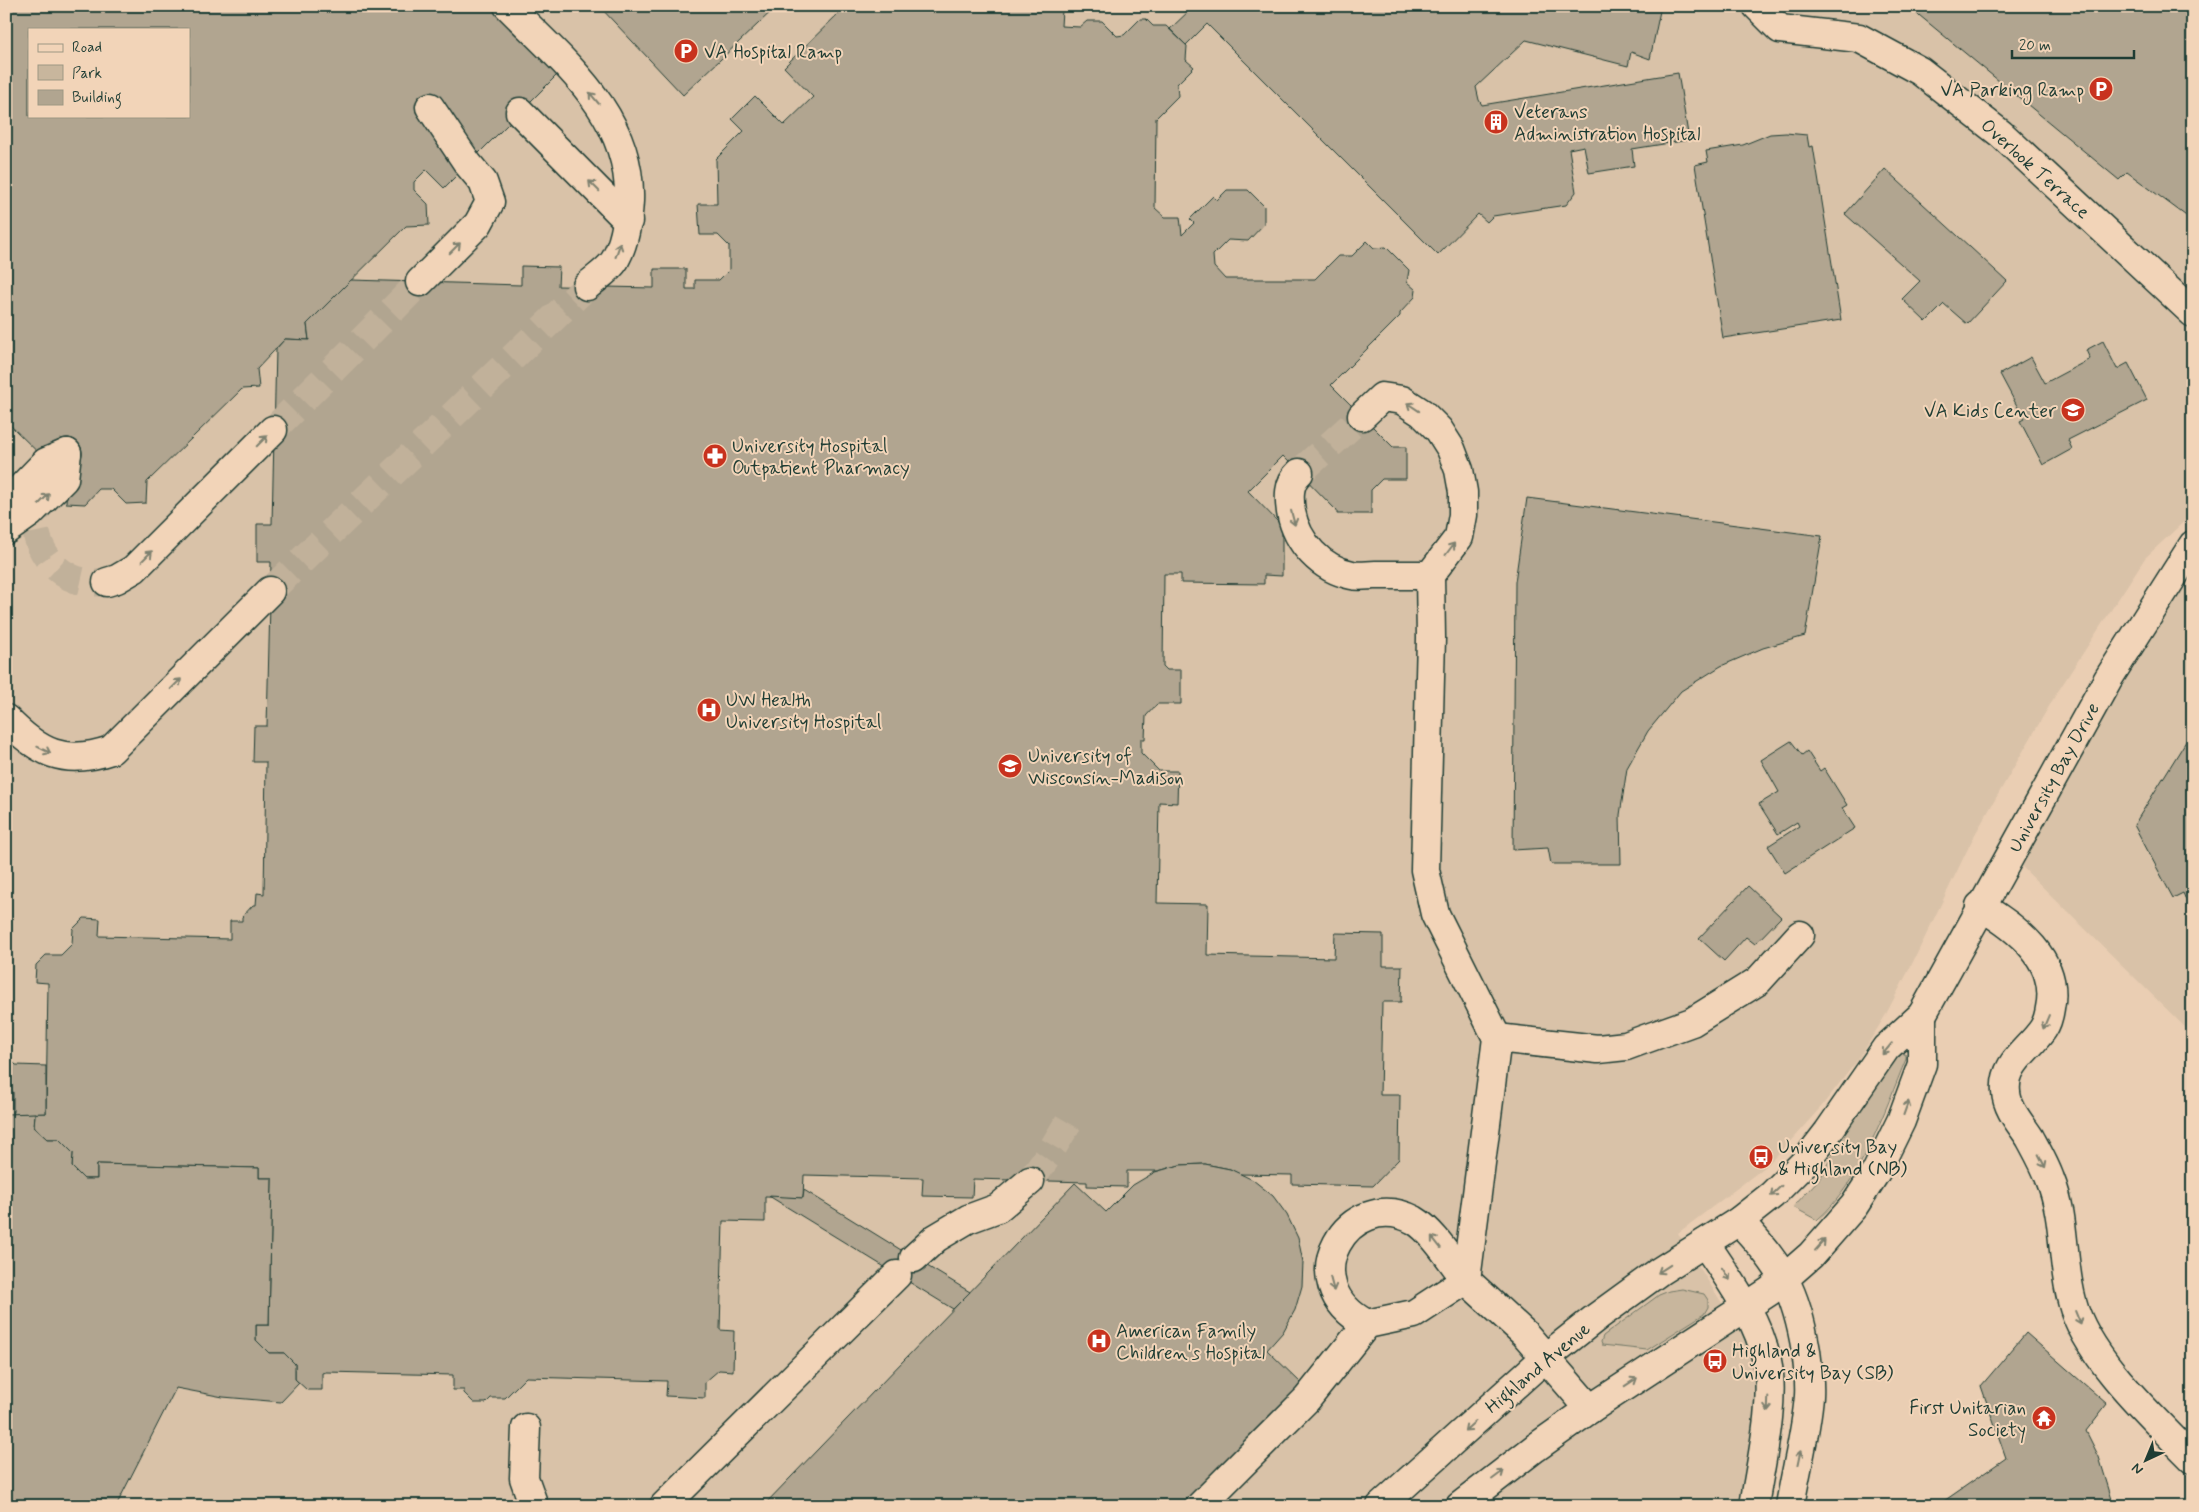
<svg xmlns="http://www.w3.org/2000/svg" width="2199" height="1512" font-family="Mynerve,sans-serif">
<rect width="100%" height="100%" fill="#eaceb3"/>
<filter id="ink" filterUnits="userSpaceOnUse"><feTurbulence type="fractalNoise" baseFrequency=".02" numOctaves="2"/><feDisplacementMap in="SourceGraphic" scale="10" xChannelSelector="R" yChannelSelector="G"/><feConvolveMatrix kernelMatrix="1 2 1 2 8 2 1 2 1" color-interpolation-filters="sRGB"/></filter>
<g filter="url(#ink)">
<g fill="#d9c2a8" fill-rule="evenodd">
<path d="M6,6H2193V513L2145,558L2055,696L1974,836L1913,962L1885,1016L1860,1057L1821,1107L1785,1147L1765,1167L1678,1233L1750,1348L1756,1375L1757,1420L1740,1506H6ZM29,29H189V116H29Z"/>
<polygon points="2193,545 2193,1035 2009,854"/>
</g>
<g fill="#c8b69d" stroke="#747a68">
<path d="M1900,1052L1906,1055V1059C1885,1110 1860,1184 1817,1220L1793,1207L1821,1177L1846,1127Z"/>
<polygon points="1682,1289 1704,1294 1708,1300 1708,1307 1704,1314 1647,1350 1602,1345 1601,1342 1603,1336 1659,1295 1669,1291"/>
</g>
<g fill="#b1a590" stroke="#1f3d34" fill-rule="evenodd">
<path d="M6,6H498L562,70L444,188L426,170L414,182V190L428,204L429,225L406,226L307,324L309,340L285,339L257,369L259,388L242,389L147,482L146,503L126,504L111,489H99L85,504L66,503L67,481L6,421ZM29,29H189V116H29Z"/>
<polygon points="599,6 777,6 683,95"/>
<polygon points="846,6 1066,6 1062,10 1061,26 1080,27 1087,21 1102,21 1117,36 1124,35 1140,19 1146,19 1153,26 1166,26 1187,46 1186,60 1194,67 1177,84 1178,96 1156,118 1155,208 1165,217 1180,217 1182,235 1194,223 1190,219 1213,196 1217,200 1227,190 1248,190 1264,206 1264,224 1248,241 1228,240 1213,255 1214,267 1225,279 1315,279 1338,256 1352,256 1367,241 1374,248 1386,247 1409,270 1407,282 1416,290 1415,297 1400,313 1400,316 1331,385 1393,447 1406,447 1406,479 1382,479 1371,490 1371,514 1337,514 1337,511 1283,456 1248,491 1282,526 1282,576 1264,575 1264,584 1181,583 1181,574 1164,574 1163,666 1167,670 1181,670 1181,704 1157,704 1146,716 1145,739 1141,739 1141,753 1159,771 1178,771 1177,803 1159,802 1157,903 1208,904 1207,955 1334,958 1335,933 1383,934 1383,966 1402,966 1401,1002 1382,1002 1380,1095 1400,1095 1399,1159 1373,1186 1292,1184 1292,1175 1239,1174 1230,1169 1205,1164 1180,1165 1158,1171 1127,1171 1127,1187 1087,1186 1087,1182 973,1179 972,1197 922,1196 923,1178 804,1175 803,1198 765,1197 765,1222 723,1221 720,1330 734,1331 733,1371 719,1370 705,1382 705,1398 666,1396 667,1381 526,1377 505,1398 491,1398 486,1403 474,1403 464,1393 464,1390 453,1390 453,1375 326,1372 322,1373 322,1390 307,1390 295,1379 295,1364 284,1353 269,1353 256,1340 256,1325 269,1325 272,1178 259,1178 259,1168 97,1164 97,1179 84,1179 72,1167 73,1153 59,1139 47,1139 34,1127 35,1113 46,1113 48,983 35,982 36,965 46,955 61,955 72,944 73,929 84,918 100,919 99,936 230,939 230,921 242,921 242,917 253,905 256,905 257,893 264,894 266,762 253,762 254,726 267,726 271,562 257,562 257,524 272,524 276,349 285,339 309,340 307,324 351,280 521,285 521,266 559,267 558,286 654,288 654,269 686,269 686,289 695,289 695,280 719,280 729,270 729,246 718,235 700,235 698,204 717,204 716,159 744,131 732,119 755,96 784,125 813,97 784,67"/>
<polygon points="1188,6 1661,6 1650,59 1631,52 1628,66 1526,40 1476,87 1479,100 1482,105 1678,73 1689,140 1632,149 1634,166 1589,173 1584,146 1569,149 1576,192 1566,205 1493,216 1487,222 1478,214 1438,255 1207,24 1186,45 1170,29 1191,9"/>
<polygon points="1908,6 2193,6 2193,221 2127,172 2119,180"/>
<polygon points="1786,133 1807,135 1809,147 1813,146 1841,320 1723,338 1695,165 1708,162 1706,151 1743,145 1770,134"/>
<polygon points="1885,169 2007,281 1967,324 1944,304 1926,322 1902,299 1920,281 1845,214"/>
<polygon points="2103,341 2117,369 2128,363 2147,400 2068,440 2072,449 2043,465 2020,421 2024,419 2000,374 2031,357 2045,383 2090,359 2086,350"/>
<polygon points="1527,498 1822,536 1805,636 1763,648 1721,666 1681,691 1648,731 1627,768 1620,815 1621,864 1551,864 1548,848 1513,850 1515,582"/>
<polygon points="2193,730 2193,896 2186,900 2183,893 2173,898 2134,825"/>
<polygon points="1791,741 1802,755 1807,751 1820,771 1824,768 1847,805 1842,808 1855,828 1785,873 1768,846 1799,826 1797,822 1778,834 1759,804 1779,792 1761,760"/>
<polygon points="1748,886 1781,917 1755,944 1746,937 1724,961 1699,938"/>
<polygon points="6,1055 16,1065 46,1066 46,1113 13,1114 13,1092 6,1084"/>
<polygon points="35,1113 34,1127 47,1139 59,1139 73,1153 72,1167 84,1179 97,1179 97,1164 259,1168 259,1178 272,1178 269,1325 256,1325 256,1340 269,1353 284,1353 295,1364 295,1379 299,1383 281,1402 223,1397 176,1388 116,1506 6,1506 6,1114"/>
<polygon points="1205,1164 1230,1169 1253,1180 1273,1196 1287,1215 1298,1238 1303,1262 1302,1286 1295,1310 1283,1332 1267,1350 1303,1385 1187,1506 763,1506 1075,1183 1106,1212 1133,1185 1155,1172 1180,1165"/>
<polygon points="804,1190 914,1258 970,1292 953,1309 769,1196 803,1198"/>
<polygon points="2026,1333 2107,1404 2086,1431 2099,1457 2114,1506 1944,1506 1944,1501 2006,1458 1981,1386"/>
</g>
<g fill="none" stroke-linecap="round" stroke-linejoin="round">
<g stroke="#c1b19a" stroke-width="28" stroke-dasharray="28 14" stroke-linecap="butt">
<polyline points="273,430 420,282"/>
<polyline points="1299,473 1362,416"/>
<path d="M44,492C24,520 40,563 70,577C82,583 94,583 107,582"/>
<polyline points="270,591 587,286"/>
<polyline points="1030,1181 1048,1156 1075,1111"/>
</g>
<defs>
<g id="minor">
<path d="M508,6C563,62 632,115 629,201C628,220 625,242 615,260C609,270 596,278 587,286"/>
<polyline points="1757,6 1780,29 1859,38 1920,71 2001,134 2193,313"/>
<polyline points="520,112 628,221"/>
<polyline points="420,282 478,224 490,202 483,182 468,164 430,107"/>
<path d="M1299,473C1288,483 1289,498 1291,512C1297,543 1321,569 1352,575C1359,577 1368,575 1375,575C1394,575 1412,575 1430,575L1459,537L1463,515V492L1459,470L1451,449L1439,430L1422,413L1402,400L1382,397L1362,416"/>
<polyline points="6,507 13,496 46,462 67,453"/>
<polyline points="6,530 30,513 64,479 67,453"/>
<polyline points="1430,575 1431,638 1425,870 1435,914 1497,1038 1466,1280 1525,1334 1590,1409"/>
<polyline points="107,582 117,579 134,569 273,430"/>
<path d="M6,719C39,753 64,766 111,750L270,591"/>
<path d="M1980,906C2017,928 2060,960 2050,1008C2049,1015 2047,1023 2043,1029C2029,1050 2003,1063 2006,1092C2007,1109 2021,1124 2030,1138C2037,1151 2045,1165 2050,1179C2066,1218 2061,1261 2072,1301C2086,1357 2153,1418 2193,1459"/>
<polyline points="1497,1038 1598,1049 1626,1046 1645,1039 1692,1022 1758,981 1800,935"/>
<path d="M1739,1221C1781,1265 1796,1290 1806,1351C1808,1366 1810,1381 1809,1396C1806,1433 1796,1469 1790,1506"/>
<path d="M1705,1243C1729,1279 1758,1318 1767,1361C1776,1400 1760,1466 1754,1506"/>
<polyline points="914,1258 936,1238 968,1219 998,1208 1030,1181"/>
<polyline points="526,1428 524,1478 534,1506"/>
<polyline points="664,1506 897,1275"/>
<path d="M1200,1506L1307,1399L1367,1324L1414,1314L1466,1280C1452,1262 1433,1231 1414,1220C1349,1186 1289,1283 1367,1324"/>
<polyline points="1381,1506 1545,1358 1598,1316 1660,1271 1739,1221 1772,1195 1804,1163 1828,1132 1886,1048 1922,1015 2108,679 2193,545"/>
<polyline points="1460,1506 1535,1448 1590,1409 1770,1291 1811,1255 1854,1206 1876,1172 1901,1121 1922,1064 1922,1015"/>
</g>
</defs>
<use href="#minor" stroke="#1f3d34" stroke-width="31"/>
<use href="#minor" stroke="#f2d4b8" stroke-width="28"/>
</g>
<defs><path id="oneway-shaft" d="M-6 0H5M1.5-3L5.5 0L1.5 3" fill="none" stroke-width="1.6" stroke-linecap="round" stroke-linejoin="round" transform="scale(1.25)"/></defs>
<g stroke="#7e816f">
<use href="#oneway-shaft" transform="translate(594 98) rotate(-130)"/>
<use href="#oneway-shaft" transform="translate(594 186) rotate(-135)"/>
<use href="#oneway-shaft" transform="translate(455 248) rotate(-45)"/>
<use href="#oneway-shaft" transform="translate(618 250) rotate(-71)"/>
<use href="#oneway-shaft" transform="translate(1413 407) rotate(-146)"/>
<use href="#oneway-shaft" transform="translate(262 441) rotate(-45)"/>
<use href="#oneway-shaft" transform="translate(44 499) rotate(-45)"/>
<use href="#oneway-shaft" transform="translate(1293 518) rotate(75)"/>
<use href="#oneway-shaft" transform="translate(1450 549) rotate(-53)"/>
<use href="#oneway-shaft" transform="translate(147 556) rotate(-45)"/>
<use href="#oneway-shaft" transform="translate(176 684) rotate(-45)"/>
<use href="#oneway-shaft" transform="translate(44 750) rotate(26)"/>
<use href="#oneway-shaft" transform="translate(2046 1022) rotate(113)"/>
<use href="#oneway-shaft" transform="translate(1887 1049) rotate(130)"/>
<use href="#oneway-shaft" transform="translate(1906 1108) rotate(-70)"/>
<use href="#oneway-shaft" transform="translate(2042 1161) rotate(63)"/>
<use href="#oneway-shaft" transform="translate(1776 1191) rotate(136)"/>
<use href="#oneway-shaft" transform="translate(1436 1242) rotate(-128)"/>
<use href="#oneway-shaft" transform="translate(1820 1245) rotate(-48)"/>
<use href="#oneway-shaft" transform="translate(1664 1269) rotate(147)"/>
<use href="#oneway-shaft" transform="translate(1726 1274) rotate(57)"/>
<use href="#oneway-shaft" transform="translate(1332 1284) rotate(75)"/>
<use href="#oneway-shaft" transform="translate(2078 1318) rotate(68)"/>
<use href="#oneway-shaft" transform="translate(1631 1382) rotate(-33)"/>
<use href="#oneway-shaft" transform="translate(1768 1404) rotate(92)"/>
<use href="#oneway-shaft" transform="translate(1470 1426) rotate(138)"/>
<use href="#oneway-shaft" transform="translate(1799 1458) rotate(-78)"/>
<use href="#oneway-shaft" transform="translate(1498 1475) rotate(-37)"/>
</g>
</g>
<defs>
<symbol id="parking-disc" viewBox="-11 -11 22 22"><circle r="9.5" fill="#c8321e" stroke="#f2d4b8"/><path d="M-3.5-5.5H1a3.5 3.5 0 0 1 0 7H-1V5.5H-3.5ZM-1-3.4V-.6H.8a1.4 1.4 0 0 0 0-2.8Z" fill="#fff"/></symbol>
<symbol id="building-disc" viewBox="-11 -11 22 22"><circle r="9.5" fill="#c8321e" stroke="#f2d4b8"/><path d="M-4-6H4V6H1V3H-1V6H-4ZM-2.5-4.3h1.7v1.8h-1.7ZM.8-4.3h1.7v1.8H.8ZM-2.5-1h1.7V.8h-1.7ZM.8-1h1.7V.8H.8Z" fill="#fff"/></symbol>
<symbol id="school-disc" viewBox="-11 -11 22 22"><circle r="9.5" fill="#c8321e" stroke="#f2d4b8"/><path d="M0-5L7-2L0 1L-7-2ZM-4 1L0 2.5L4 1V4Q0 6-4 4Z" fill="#fff"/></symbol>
<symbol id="pharmacy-disc" viewBox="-11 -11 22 22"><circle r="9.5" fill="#c8321e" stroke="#f2d4b8"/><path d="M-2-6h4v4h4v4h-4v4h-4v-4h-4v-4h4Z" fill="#fff"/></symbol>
<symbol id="hospital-disc" viewBox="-11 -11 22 22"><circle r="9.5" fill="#c8321e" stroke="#f2d4b8"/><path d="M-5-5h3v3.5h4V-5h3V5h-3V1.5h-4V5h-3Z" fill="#fff"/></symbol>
<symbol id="university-disc" viewBox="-11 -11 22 22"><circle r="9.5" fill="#c8321e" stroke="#f2d4b8"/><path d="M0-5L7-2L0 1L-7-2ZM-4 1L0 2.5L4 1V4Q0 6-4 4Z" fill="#fff"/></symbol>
<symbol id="bus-disc" viewBox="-11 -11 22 22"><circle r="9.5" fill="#c8321e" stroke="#f2d4b8"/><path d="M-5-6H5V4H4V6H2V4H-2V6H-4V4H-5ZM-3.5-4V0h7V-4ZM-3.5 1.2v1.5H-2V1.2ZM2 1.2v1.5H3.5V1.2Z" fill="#fff"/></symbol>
<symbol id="temple-disc" viewBox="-11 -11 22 22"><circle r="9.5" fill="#c8321e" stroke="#f2d4b8"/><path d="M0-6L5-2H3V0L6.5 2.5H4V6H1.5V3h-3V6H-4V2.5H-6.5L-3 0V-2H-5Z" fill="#fff"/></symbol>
</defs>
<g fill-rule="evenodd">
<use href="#parking-disc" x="672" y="37" width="28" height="28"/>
<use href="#parking-disc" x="2087" y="75" width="28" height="28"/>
<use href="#building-disc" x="1482" y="108" width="28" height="28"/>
<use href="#school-disc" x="2059" y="396" width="28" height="28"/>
<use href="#pharmacy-disc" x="701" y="442" width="28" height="28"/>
<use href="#hospital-disc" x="695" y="696" width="28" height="28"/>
<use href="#university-disc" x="996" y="752" width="28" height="28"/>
<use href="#bus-disc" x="1747" y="1143" width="28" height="28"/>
<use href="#hospital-disc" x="1085" y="1327" width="28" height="28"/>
<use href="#bus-disc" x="1701" y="1347" width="28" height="28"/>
<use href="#temple-disc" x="2030" y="1404" width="28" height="28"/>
</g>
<g text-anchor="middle" stroke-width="4" stroke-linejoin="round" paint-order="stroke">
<g font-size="19" fill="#1f3d34" stroke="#f2d4b8" text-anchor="start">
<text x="704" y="58">VA Hospital Ramp</text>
<text x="2084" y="96" text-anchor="end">VA Parking Ramp</text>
<text x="1514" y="118">Veterans<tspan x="1514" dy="22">Administration Hospital</tspan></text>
<text x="2056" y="417" text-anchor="end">VA Kids Center</text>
<text x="732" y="452">University Hospital<tspan x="732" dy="22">Outpatient Pharmacy</tspan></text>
<text x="726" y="706">UW Health<tspan x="726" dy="22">University Hospital</tspan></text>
<text x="1028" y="762">University of<tspan x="1028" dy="22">Wisconsin-Madison</tspan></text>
<text x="1778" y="1153">University Bay<tspan x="1778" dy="22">&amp; Highland (NB)</tspan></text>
<text x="1116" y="1337">American Family<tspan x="1116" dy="22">Children's Hospital</tspan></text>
<text x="1732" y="1357">Highland &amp;<tspan x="1732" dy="22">University Bay (SB)</tspan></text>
<text x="2026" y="1414" text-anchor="end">First Unitarian<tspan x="2026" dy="22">Society</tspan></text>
</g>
<g font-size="19" fill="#1f3d34" stroke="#f2d4b8">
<text transform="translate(2036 168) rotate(42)" y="7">Overlook Terrace</text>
<text transform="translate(2053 777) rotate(-61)" y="7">University Bay Drive</text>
<text transform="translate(1537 1367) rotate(-40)" y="7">Highland Avenue</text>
</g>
</g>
<rect width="2199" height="1512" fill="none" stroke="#f2d4b8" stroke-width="25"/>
<rect x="12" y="12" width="2174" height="1487" fill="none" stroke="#1f3d34" stroke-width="2" filter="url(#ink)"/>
<rect x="28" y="28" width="162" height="90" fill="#f2d4b8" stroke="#9e9883"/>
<rect x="38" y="44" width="25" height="8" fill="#f2d4b8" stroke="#9e9883"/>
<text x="72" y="52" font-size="15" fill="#1f3d34">Road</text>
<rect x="38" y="65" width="25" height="15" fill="#c8b69d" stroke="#9e9883"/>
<text x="72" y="78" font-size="15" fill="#1f3d34">Park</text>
<rect x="38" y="90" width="25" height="15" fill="#b1a590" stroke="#9e9883"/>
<text x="72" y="102" font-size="15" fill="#1f3d34">Building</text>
<g transform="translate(2146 1460) rotate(224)" stroke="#f2d4b8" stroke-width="4" paint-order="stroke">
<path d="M0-4L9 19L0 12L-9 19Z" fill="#1f3d34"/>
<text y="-8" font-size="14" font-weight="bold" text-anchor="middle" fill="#1f3d34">N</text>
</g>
<path d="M2012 50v8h122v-8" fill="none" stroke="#1f3d34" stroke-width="2.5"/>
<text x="2019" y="50" font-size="15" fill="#1f3d34" stroke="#f2d4b8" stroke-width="4" paint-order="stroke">20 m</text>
</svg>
